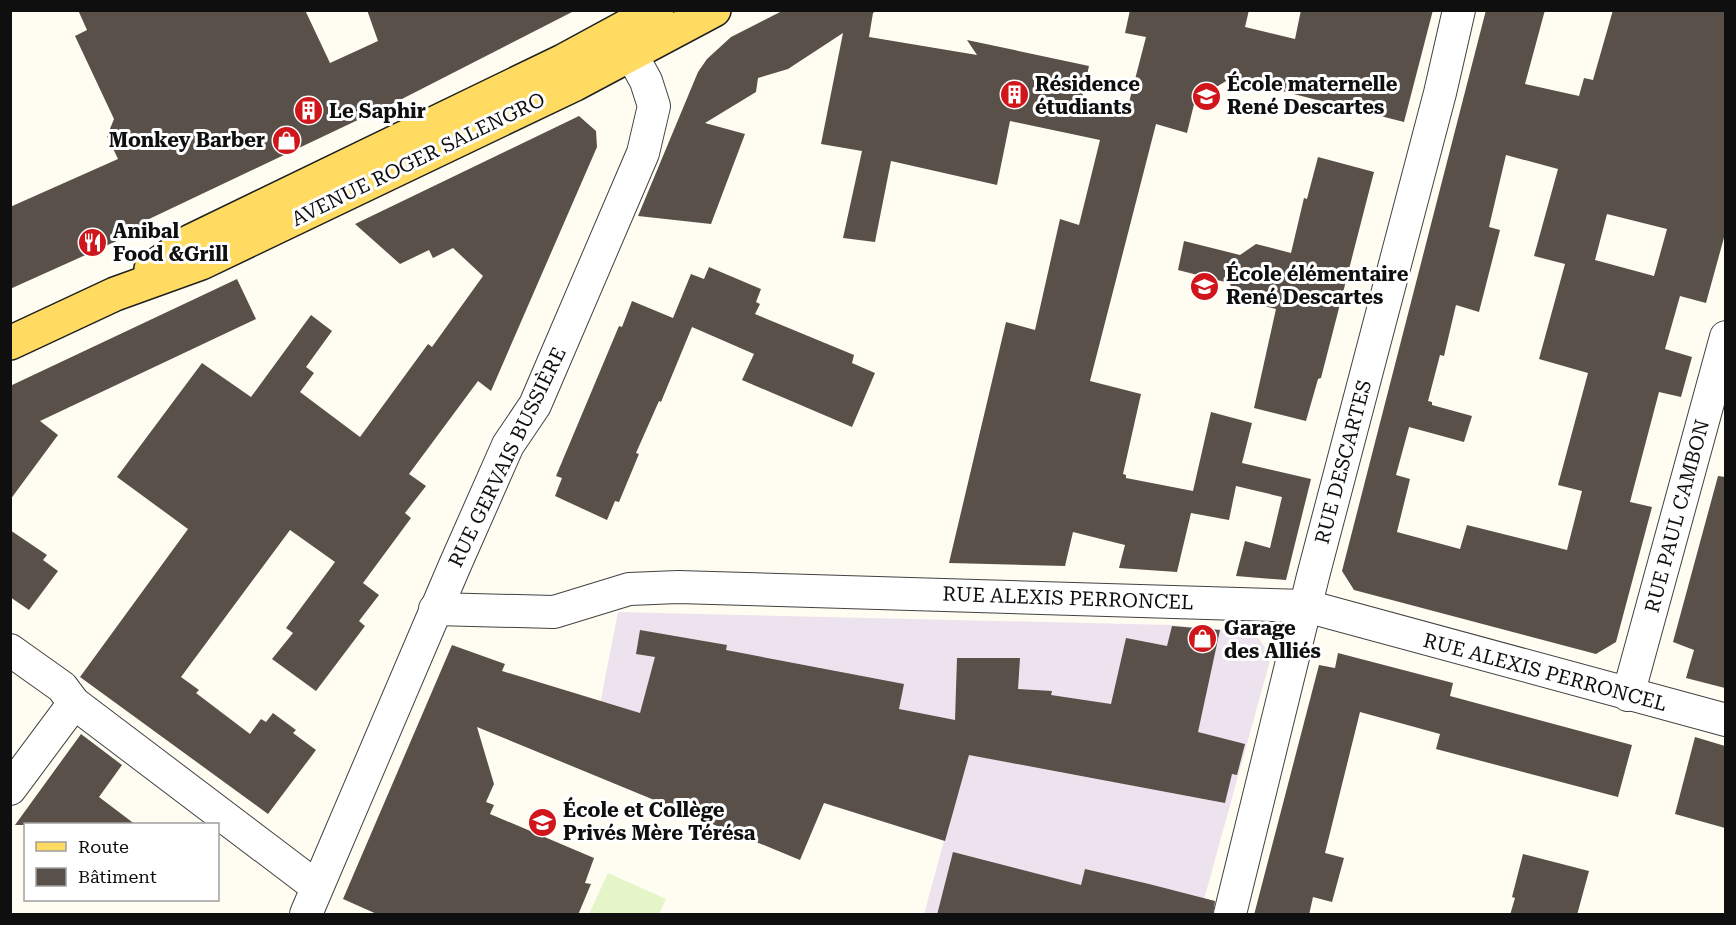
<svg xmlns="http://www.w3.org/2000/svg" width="1736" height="925" font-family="'Roboto Serif',serif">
<rect width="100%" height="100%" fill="#fffdf1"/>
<polygon fill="#ede3ee" points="618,612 1171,625 1255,632 1271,657 1200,914 924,914 944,841 632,742 596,725"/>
<polygon fill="#e4f5c8" points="608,873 666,899 659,914 589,914"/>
<g fill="#59504a" fill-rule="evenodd">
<polygon points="78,10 305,10 330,63 378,41 367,10 576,10 400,100 147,220 150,226 10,289 10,207 118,159 107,136 114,119 75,36 87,30"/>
<polygon points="784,10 877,10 873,13 869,37 977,55 967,40 1089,66 1081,103 1126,114 1146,37 1125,33 1130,10 1249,10 1245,27 1295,39 1301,10 1433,10 1404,122 1231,78 1195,100 1187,133 1156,124 1090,381 1141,394 1123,474 1126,475 1126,478 1193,491 1211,412 1252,423 1242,463 1311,479 1286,580 1236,576 1245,541 1270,548 1282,497 1236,486 1229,520 1191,513 1177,572 1119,568 1125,545 1073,532 1065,566 949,563 1006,322 1035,330 1060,219 1079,225 1100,140 1010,121 997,185 891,161 875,242 843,238 862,151 821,144 843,33 788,69 758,78 756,92 705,123 745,134 711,224 638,216 698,72 707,59 731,37"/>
<path d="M1486,10H1545L1525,84L1579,96L1584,78L1593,80L1613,10H1725V234L1706,303L1680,296L1665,349L1692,357L1681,397L1659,392L1630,502L1652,507L1616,642L1596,654L1354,590L1342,571ZM1506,155L1558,169L1534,256L1565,264L1539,359L1588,373L1558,485L1582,491L1567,550L1467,525L1460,549L1397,532L1410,479L1396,475L1409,427L1464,442L1472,416L1432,405V402L1428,401L1440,355L1444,356L1456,305L1479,312L1500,230L1489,227ZM1607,214L1667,229L1654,276L1595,260Z"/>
<polygon points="579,116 596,131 597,147 491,391 478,381 409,474 426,486 405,513 411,518 363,583 379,595 359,621 365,626 316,691 272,659 293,633 286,628 335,562 290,530 181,677 199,690 196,693 250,734 261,719 266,722 273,713 296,730 293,733 316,750 268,814 80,677 188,529 117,477 202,363 251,397 311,315 332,331 306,367 314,373 300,392 360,437 428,344 432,347 483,276 453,248 433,258 429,250 400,264 355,224"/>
<polygon points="1318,157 1374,172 1321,378 1318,379 1306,421 1254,408 1276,309 1241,300 1229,283 1178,270 1184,241 1240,255 1256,244 1291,253 1304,198 1307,199"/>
<polygon points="709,267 761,289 756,302 760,304 755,314 854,355 852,363 875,373 852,427 742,380 754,354 692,327 661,402 659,401 636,453 639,454 619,502 615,501 607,520 555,496 562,478 556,476 619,326 622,327 632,301 673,318 691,274 704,279"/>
<polygon points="237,279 256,319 40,421 58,435 10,500 10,386"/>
<polygon points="1718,476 1725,477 1725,688 1686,678 1694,650 1673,642"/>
<polygon points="10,530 47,555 43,560 58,571 29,610 10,597"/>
<polygon points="1172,626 1220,630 1198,732 1245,744 1237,775 1232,774 1225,803 969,755 945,841 824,803 800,860 477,727 494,784 486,802 494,805 490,814 594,858 585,883 591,884 578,915 379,915 343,899 452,645 505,664 502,671 640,713 655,657 636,654 640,630 727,645 726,650 904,684 899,709 955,720 957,658 1020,658 1018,689 1052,691 1051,695 1111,704 1126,638 1167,646"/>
<polygon points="1338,653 1453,683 1450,696 1632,745 1618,797 1436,749 1440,734 1360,712 1325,853 1344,858 1332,902 1313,897 1309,915 1254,915 1319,665 1335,668"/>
<polygon points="81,734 122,765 99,797 136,825 15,825"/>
<polygon points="1695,737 1725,746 1725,828 1675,814"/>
<polygon points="953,852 1081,885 1085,869 1149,884 1215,901 1213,915 937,915"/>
<polygon points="1523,854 1589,871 1577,915 1510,915 1515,898 1512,897"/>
</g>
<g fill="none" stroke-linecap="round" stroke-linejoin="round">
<defs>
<g id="minor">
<polyline points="435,609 554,612 629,589 678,587 1306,606 1726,720"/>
<polyline points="10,650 62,687 74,703 317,887"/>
<polyline points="1628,695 1726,337"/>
<polyline points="10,789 74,703"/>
<polyline points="306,914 455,565 508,445 535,405 643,153 654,106 646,81 619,32"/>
<polyline points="1230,914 1313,576 1440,93 1459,10"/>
</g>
<g id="major">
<polyline points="151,269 191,241 563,61 657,10"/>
<polyline points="10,343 115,294 201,263 575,84 714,10"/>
</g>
</defs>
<use href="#minor" stroke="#424242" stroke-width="34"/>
<use href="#major" stroke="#202020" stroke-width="36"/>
<use href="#minor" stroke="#fff" stroke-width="32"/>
<use href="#major" stroke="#ffdc61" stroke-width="33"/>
</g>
<defs>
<symbol id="building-disc" viewBox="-11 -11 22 22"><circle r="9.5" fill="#d0161b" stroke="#fff"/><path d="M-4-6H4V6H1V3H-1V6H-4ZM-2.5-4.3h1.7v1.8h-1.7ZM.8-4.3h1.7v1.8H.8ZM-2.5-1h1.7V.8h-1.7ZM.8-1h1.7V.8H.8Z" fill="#fff"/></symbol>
<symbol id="school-disc" viewBox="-11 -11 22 22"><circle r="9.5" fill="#d0161b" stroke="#fff"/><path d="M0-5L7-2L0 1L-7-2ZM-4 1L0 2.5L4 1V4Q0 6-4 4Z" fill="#fff"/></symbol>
<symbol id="shop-disc" viewBox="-11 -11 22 22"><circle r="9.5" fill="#d0161b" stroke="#fff"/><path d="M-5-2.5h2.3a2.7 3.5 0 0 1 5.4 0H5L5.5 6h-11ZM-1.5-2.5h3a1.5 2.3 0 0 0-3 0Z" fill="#fff"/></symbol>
<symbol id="restaurant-disc" viewBox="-11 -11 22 22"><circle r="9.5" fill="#d0161b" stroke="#fff"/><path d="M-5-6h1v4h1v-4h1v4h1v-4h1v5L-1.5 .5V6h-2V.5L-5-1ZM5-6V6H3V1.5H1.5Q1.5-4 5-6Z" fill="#fff"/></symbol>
</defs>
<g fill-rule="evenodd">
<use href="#building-disc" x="998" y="78" width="33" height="33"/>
<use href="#school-disc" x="1190" y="80" width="33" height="33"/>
<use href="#building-disc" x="292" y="94" width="33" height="33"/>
<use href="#shop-disc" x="270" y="124" width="33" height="33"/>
<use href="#restaurant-disc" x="76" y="226" width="33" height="33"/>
<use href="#school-disc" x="1188" y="270" width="33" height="33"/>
<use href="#shop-disc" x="1186" y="622" width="33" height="33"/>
<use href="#school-disc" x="526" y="806" width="33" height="33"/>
</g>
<g text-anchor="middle" stroke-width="6" stroke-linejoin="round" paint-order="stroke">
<g font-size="20" font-weight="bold" fill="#0f0f0f" stroke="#fff" text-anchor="start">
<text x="1035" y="91">Résidence<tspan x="1035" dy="23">étudiants</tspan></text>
<text x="1227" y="91">École maternelle<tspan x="1227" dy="23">René Descartes</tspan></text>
<text x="329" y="118">Le Saphir</text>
<text x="265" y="147" text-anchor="end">Monkey Barber</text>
<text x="113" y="238">Anibal<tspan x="113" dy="23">Food &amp;Grill</tspan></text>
<text x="1226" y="281">École élémentaire<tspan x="1226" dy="23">René Descartes</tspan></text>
<text x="1224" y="635">Garage<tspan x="1224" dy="23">des Alliés</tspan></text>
<text x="563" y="817">École et Collège<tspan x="563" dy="23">Privés Mère Térésa</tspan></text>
</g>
<g font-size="20" fill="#0f0f0f" stroke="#fff">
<text transform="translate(418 159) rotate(-26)" y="7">AVENUE ROGER SALENGRO</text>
<text transform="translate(507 457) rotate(-64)" y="7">RUE GERVAIS BUSSIÈRE</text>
<text transform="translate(1343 462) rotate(-75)" y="7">RUE DESCARTES</text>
<text transform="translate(1677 516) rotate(-75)" y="7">RUE PAUL CAMBON</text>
<text transform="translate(1068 598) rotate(2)" y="7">RUE ALEXIS PERRONCEL</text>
<text transform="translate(1545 672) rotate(15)" y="7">RUE ALEXIS PERRONCEL</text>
</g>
</g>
<rect width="1736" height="925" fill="none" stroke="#0f0f0f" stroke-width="24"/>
<rect x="24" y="823" width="195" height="78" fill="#ffffff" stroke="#9f9f9f" stroke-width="1.5"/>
<rect x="36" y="842" width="30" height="9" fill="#ffdc61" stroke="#9f9f9f" stroke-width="1.5"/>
<text x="78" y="853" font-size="18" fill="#0f0f0f">Route</text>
<rect x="36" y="868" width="30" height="18" fill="#59504a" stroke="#9f9f9f" stroke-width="1.5"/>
<text x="78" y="883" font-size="18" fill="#0f0f0f">Bâtiment</text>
</svg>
